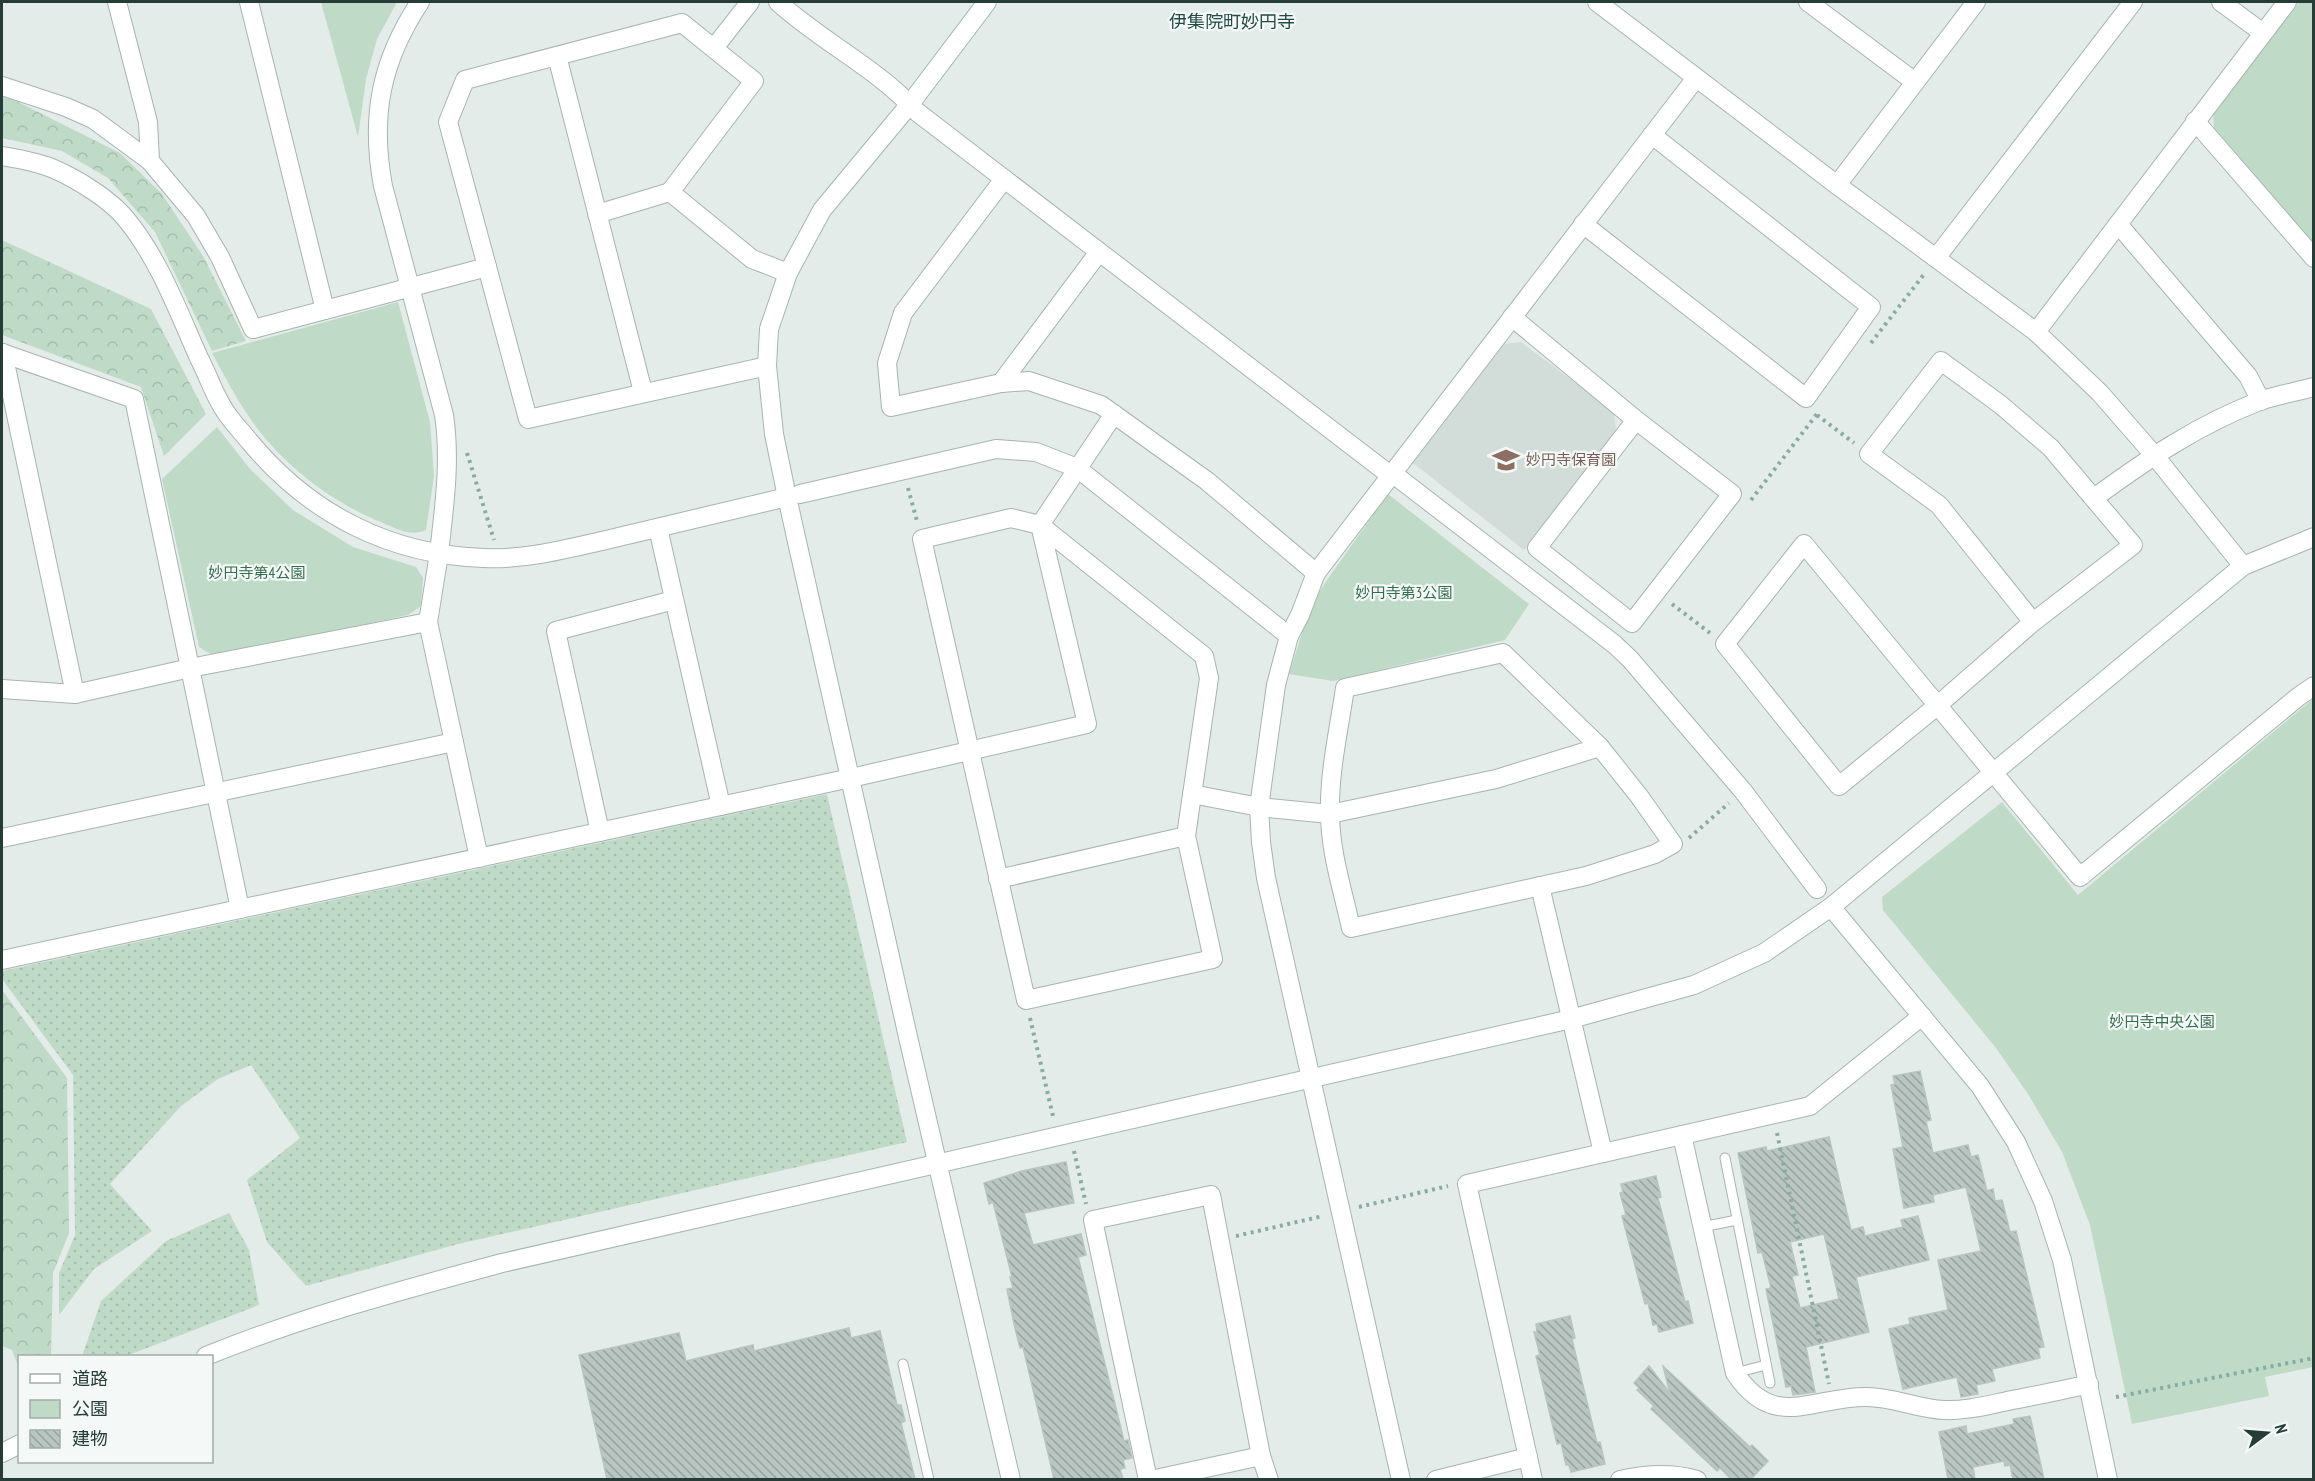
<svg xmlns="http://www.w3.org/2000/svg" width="2315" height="1481" font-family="'PT Sans Narrow','Noto Sans JP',sans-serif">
<defs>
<pattern id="grass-dots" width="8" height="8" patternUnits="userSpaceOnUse" patternTransform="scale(1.5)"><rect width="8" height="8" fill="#bfdbc8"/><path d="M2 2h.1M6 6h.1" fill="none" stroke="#a4bdac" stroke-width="1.8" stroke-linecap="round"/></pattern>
<pattern id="forest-crowns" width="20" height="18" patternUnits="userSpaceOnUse" patternTransform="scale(1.5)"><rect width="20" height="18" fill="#bfdbc8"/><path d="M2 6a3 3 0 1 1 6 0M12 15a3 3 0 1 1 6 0" fill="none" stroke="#a4bdac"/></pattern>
<pattern id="building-back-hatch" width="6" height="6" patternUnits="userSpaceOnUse" patternTransform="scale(1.5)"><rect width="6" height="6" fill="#bac6c2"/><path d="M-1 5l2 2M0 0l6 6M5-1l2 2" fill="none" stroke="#97a29e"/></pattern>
</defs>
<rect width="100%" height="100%" fill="#e4ece9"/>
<polygon fill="#d2dcd8" points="1521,342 1614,412 1616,431 1524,550 1413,463 1504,344"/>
<g fill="url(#grass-dots)">
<polygon points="827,794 907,1142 458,1244 306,1286 267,1242 247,1180 300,1138 251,1065 218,1079 181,1106 110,1184 152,1231 94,1269 59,1315 59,1273 75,1235 73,1075 2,979 2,971"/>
<polygon points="229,1213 249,1250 259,1305 126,1356 82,1356 101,1301 166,1241"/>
</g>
<g fill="url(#forest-crowns)">
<polygon points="2,94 120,153 162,194 203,256 246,341 212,351 155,232 108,178 62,151 2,138"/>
<polygon points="2,240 151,309 206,414 164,456 141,387 2,335"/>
<polygon points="2,990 67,1078 69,1233 53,1273 51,1356 20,1356 19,1368 12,1350 2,1346"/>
</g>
<g fill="#bfdbc8">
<polygon points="321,2 397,2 377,39 366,79 358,137"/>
<polygon points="2299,2 2313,2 2313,245 2214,128 2213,111"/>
<path d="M398,302L430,422L434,476L426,530C411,537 397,529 383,523C335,504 288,469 257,428C239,404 226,379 212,353Z"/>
<polygon points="217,427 250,469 293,510 353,547 416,567 423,578 421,606 408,615 215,657 199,647 162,479"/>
<polygon points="1388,494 1529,604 1505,640 1333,681 1289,674 1311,605 1327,580"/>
<polygon points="2313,699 2313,1367 2265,1377 2269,1396 2132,1424 2090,1225 2062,1152 2028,1094 1996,1048 1883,910 1882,897 2002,802 2078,895"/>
</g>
<g fill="url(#building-back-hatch)" stroke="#b7c5c0" stroke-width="1.5" fill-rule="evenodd">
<polygon points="1920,1071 1931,1120 1926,1121 1933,1153 1968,1145 1971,1157 1978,1155 1987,1191 1993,1189 1995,1201 2002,1200 2010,1232 2016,1231 2044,1347 2038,1348 2040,1358 1992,1369 1995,1381 1976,1385 1978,1394 1961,1397 1957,1377 1903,1389 1889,1329 1910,1324 1909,1318 1948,1310 1938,1260 1981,1251 1966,1187 1933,1195 1934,1202 1904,1208 1893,1149 1903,1147 1891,1085 1895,1084 1893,1076"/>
<path d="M1829,1137L1851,1230L1863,1227L1865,1236L1903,1227L1901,1220L1918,1216L1929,1260L1856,1277L1869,1332L1806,1347L1815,1392L1793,1395L1791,1386L1786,1387L1766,1289L1771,1288L1762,1252L1758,1253L1738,1153L1766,1147L1767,1151ZM1824,1234L1839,1299L1800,1308L1792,1276L1798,1275L1790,1242Z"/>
<polygon points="1066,1162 1074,1203 1024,1213 1033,1245 1081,1234 1086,1255 1078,1257 1115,1404 1124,1441 1128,1440 1132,1458 1123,1460 1125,1468 1120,1469 1123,1479 1054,1479 1023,1347 1020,1348 1014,1324 1007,1289 1013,1288 1010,1277 1012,1277 993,1202 989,1204 984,1183 1022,1171"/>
<polygon points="1656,1176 1661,1197 1658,1198 1685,1302 1688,1301 1693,1323 1659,1332 1657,1324 1653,1325 1648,1303 1645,1304 1622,1216 1626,1215 1620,1193 1623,1192 1621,1184"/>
<polygon points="1570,1316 1575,1338 1572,1339 1585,1394 1597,1443 1600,1442 1605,1464 1571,1472 1569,1465 1566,1465 1561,1443 1557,1444 1536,1356 1540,1355 1534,1332 1537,1332 1536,1324"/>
<polygon points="849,1328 851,1338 880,1331 897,1405 901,1405 905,1421 901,1423 915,1479 607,1479 579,1355 679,1333 686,1361 753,1345 754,1351"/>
<polygon points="1649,1366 1670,1393 1663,1366 1750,1447 1752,1445 1768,1461 1751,1479 1731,1479 1720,1468 1717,1471 1651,1409 1654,1406 1637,1390 1639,1388 1634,1383"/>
<polygon points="2030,1416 2044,1479 2013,1479 2010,1465 2005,1466 2004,1461 1973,1467 1975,1479 1948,1479 1939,1432 1966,1426 1967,1434 2014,1424 2013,1419"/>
</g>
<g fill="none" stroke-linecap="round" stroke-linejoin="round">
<defs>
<g id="lane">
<polyline points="1725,1158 1770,1383"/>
<polyline points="1702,1227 1737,1220"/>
<polyline points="903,1364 929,1480"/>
<polyline points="1735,1373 1766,1365"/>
</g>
<g id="street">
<polyline points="117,2 148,122 150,161 196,216 220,257 253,329 487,267"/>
<polyline points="249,2 325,310"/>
<path d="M778,2C822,42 877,68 917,112L1390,475"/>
<polyline points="1597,2 1837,185 2036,332 2100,393 2154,455 2243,566"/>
<polyline points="1808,2 1915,82"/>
<polyline points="2221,2 2263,33"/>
<polyline points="714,48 750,2"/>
<polyline points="557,56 643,392"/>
<polyline points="2,86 66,107 93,119 150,161"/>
<polyline points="2195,121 2314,258"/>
<path d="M2,156C19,159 38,162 54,169C77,179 111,200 126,219C159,259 178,311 199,358C208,375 214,395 225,411C232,422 242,432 250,442C310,514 390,555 484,558C526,560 566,549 606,540C666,526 727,511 787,497"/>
<polyline points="1004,179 903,313 887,363 891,407 1001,383 1029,381 1101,405 1207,481 1316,573"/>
<polyline points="1837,185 1976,2"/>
<polyline points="597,214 670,192"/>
<polyline points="1583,224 1806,398 1871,307 1652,135"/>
<polyline points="2118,224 2248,376 2261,401"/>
<polyline points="1936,258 2133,2"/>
<polyline points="1512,317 1636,420 1732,494 1632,623 1537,548 1636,420"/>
<polyline points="2036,332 2287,2"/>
<polyline points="2,353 134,399 190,668 75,694 2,689"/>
<polyline points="3,353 75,694"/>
<polyline points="767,366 528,419 448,122 465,80 682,23 754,81 670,192 752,259 788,273"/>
<polyline points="1001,383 1099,252"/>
<polyline points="1392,473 1614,644 1630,659 1743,791 1817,889"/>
<polyline points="800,494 996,449 1036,452 1077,468 1289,636"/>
<path d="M2094,498C2146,460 2199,424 2260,401C2277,395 2296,392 2314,387"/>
<polygon points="1011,518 1040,525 1204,656 1209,678 1186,836 1213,959 1026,1000 922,539"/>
<polyline points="658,528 721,806"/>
<polyline points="439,554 428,622 479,858"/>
<path d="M2033,622L1939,505L1869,454L1941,361L2001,405L2051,448L2133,545L2033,622L1938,705L1839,786L1725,644L1804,544C1896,655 1987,766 2080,877L2298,697L2314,686"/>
<path d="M1503,653L1600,747L1639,796L1673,844L1655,854L1586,876L1351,928C1343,891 1330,852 1330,813C1329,772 1339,729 1345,688Z"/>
<polyline points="1192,794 1259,807 1330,814 1496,779 1600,747"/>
<polyline points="600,832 556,631 674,600"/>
<polyline points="2,838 454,742"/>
<polyline points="998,879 1186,836"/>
<polyline points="1540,886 1603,1153"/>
<polyline points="240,909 190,668 428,622"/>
<polyline points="2,960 851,778 1087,724 1040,525 1114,414"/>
<path d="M1682,1135L1735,1373C1774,1432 1813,1396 1867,1397C1893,1397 1918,1409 1944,1410C1964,1411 1984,1406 2003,1402C2032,1396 2060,1391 2089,1384"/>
<polyline points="1148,1480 1093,1220 1211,1195 1261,1456 1269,1480"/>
<polyline points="1151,1480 1261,1456"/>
<polyline points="1401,1480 1266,878 1261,842 1259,807 1276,685 1289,636 1300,615 1316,573 1696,78"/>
<polyline points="1436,1480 1528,1457"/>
<polyline points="1533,1480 1467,1184 1810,1106 1922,1016"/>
<path d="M1620,1480C1646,1474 1671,1472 1697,1480"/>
</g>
<g id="secondary">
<path d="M420,2C381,61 370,116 383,186L444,415C451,462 444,507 439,554"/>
<polyline points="987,2 910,104 822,210 788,273 769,329 767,366 774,434 787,497 908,1037 1011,1480"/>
<polyline points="1831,907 1980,1086 2016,1142 2043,1201 2062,1260 2108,1480"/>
<path d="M206,1356C302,1317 402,1290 502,1263L1571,1019L1694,985L1764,953L1831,907L2243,566L2314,537"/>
<polyline points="2,1453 20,1444"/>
</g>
</defs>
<use href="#lane" stroke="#a7b4b0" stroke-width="11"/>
<use href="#street" stroke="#a7b4b0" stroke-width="20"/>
<use href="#secondary" stroke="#a4b6b1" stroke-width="20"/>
<g stroke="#88aca3" stroke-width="4" stroke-dasharray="3 4.5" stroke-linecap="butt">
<polyline points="1871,343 1925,273"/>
<polyline points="1817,415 1854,443"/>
<polyline points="467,453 494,540"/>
<polyline points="908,488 917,521"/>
<polyline points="1751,500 1817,414"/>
<polyline points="1672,604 1710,633"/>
<polyline points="1689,838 1729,803"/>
<polyline points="1030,1018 1053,1116"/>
<polyline points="1777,1133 1829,1384"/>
<polyline points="1074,1151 1086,1204"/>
<polyline points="1359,1207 1448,1186"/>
<polyline points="1236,1236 1323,1216"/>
<polyline points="2116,1397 2314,1358"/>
</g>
<use href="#lane" stroke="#fff" stroke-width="9"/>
<use href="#street" stroke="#fff" stroke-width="18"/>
<use href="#secondary" stroke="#fff" stroke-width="18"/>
</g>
<defs>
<symbol id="school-bare" viewBox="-9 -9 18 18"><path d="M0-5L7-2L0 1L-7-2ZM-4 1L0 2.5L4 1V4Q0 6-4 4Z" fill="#8d6e63" stroke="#f4f9f7" stroke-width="2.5" paint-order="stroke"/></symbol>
</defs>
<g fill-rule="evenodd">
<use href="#school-bare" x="1487" y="441" width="38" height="38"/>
</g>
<g text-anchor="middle" stroke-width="4.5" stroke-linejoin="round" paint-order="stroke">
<g font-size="15" fill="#785e54" stroke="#f4f9f7" text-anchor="start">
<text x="1526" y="465">妙円寺保育園</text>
</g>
<g font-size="15" fill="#346e4e" stroke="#f4f9f7">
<text x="257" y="578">妙円寺第4公園</text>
<text x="1404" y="598">妙円寺第3公園</text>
<text x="2162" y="1027">妙円寺中央公園</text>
</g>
<g font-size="18" fill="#234c44" stroke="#f4f9f7">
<text x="1232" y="28">伊集院町妙円寺</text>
</g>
</g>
<rect width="2315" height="1481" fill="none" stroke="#253c37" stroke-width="6"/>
<rect x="18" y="1355" width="195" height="108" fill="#f4f9f7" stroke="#a1adaa" stroke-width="1.5"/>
<rect x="30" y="1374" width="30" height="9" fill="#ffffff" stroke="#a1adaa" stroke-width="1.5"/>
<text x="72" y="1385" font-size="18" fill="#253c37">道路</text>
<rect x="30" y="1400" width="30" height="18" fill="#bfdbc8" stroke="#a1adaa" stroke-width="1.5"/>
<text x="72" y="1415" font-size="18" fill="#253c37">公園</text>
<rect x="30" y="1430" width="30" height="18" fill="url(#building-back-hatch)" stroke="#a1adaa" stroke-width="1.5"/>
<text x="72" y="1445" font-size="18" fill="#253c37">建物</text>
<g transform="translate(2267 1433) rotate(74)" stroke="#f4f9f7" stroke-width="4.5" paint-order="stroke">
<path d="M0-4.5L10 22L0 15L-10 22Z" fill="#253c37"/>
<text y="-9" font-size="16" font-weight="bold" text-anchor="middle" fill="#253c37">N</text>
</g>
</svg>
